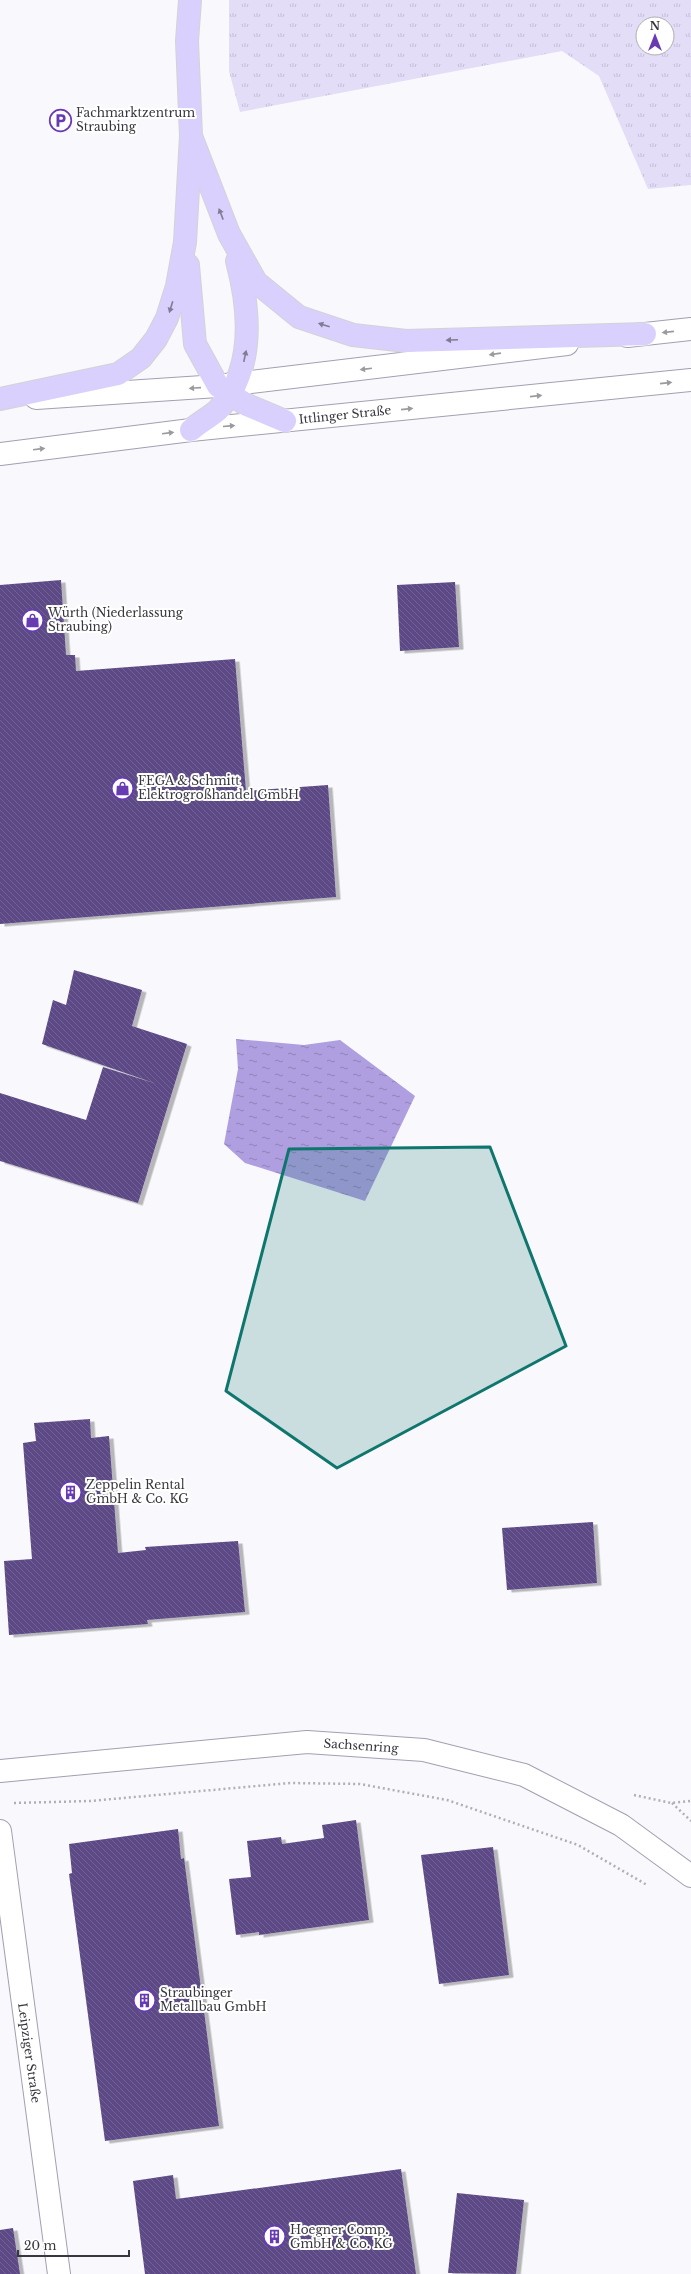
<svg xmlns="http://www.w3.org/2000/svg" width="691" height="2274" font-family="'Libre Baskerville',serif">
<defs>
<pattern id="grass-tufts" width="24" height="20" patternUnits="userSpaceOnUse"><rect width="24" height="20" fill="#e3ddf8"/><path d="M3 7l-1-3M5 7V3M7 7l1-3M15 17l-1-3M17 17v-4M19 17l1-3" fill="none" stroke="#c4bed6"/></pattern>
<pattern id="water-ripples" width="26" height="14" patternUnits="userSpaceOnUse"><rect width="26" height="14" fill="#af9ee0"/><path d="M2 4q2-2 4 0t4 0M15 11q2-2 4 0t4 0" fill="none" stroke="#8f82b7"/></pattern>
<pattern id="building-back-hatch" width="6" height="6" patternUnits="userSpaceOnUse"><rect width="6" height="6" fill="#5b4a85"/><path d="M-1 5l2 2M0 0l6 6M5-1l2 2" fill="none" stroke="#706292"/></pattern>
<filter id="shadow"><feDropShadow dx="4.5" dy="2.5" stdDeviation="0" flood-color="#0004"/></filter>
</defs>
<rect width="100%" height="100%" fill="#f9f8fc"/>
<path fill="url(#grass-tufts)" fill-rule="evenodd" d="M229,0H691V185L648,189L599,76L562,51L240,112L229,71ZM643,24H667V48H643Z"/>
<polygon fill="url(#water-ripples)" points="236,1039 304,1045 340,1040 415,1096 365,1201 245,1163 224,1144 238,1069"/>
<g fill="url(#building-back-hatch)" filter="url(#shadow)">
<polygon points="61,580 66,655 75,655 76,671 235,659 246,791 328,785 336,897 0,924 0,585"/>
<polygon points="455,582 459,647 400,651 397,585"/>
<polygon points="74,970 142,990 132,1026 187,1044 138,1203 0,1161 0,1093 86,1120 103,1067 157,1084 42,1044 53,1000 66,1005"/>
<polygon points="90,1419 91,1438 109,1436 118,1553 146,1550 145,1547 238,1541 245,1612 147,1620 148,1624 9,1635 4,1561 32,1559 23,1443 36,1441 34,1423"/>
<polygon points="593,1522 597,1583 507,1590 502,1528"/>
<polygon points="356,1820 369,1920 259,1935 259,1932 236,1935 229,1879 251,1877 247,1841 281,1837 282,1844 324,1838 322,1825"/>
<polygon points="178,1829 181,1859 184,1858 219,2126 105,2141 69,1874 72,1873 69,1844"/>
<polygon points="493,1847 509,1975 439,1984 421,1855"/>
<polygon points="401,2169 416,2274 145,2274 133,2181 173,2175 176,2199"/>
<polygon points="457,2193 524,2200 516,2274 448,2273"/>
<polygon points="13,2228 20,2274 0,2274 0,2230"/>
</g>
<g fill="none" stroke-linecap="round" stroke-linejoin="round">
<defs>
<g id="minor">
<polyline points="627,336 691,329"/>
<polyline points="36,398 218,386 567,344"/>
<polyline points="0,454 191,430 691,380"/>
<polyline points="0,1771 307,1742 424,1750 524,1775 621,1825 691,1876"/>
<polyline points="0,1831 59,2274"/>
</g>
<g id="highway">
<polyline points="191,136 229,234 256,282 299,317 353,335 406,341 645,334"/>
<polyline points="188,265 195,344 218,386 247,405 285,421"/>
<polyline points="0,399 118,374 141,358 156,339 167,318 177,286 185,242 191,136 187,41 190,0"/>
<path d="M191,430C199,423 210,417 218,410C256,369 250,310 237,261"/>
</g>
</defs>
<use href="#minor" stroke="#a39fb1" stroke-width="24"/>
<use href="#highway" stroke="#d3d3d5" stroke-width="24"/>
<g stroke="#b0afb4" stroke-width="2.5" stroke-dasharray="2 3" stroke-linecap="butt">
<polyline points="634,1795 671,1803 691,1801"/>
<polyline points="14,1803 90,1801 290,1783 360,1784 447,1800 578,1845 647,1885"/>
<polyline points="672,1803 691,1821"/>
</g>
<use href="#minor" stroke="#fff" stroke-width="22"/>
<use href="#highway" stroke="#dad0fd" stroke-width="22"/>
</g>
<defs><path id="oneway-solid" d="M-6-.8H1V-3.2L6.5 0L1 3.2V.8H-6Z"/></defs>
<g fill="#817b94">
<use href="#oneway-solid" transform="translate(221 214) rotate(-111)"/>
<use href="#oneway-solid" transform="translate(171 307) rotate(107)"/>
<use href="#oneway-solid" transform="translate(324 325) rotate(-162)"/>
<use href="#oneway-solid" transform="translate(452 340) rotate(178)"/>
<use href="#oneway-solid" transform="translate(245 356) rotate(-78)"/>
</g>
<g fill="#9c9a9e">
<use href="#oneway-solid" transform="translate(668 332) rotate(174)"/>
<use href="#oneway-solid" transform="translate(495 354) rotate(172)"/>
<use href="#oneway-solid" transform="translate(366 369) rotate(173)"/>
<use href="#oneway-solid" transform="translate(666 383) rotate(-6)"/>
<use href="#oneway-solid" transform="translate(195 388) rotate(176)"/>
<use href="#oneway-solid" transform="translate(536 396) rotate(-6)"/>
<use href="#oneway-solid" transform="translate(407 409) rotate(-6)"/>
<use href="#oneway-solid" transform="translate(229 426) rotate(-5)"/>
<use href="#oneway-solid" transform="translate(168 433) rotate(-7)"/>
<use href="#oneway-solid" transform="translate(39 449) rotate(-7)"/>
</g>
<path fill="#0f766e" fill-opacity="0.2" stroke="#0f766e" stroke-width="3" stroke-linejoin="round" d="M490,1147L566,1346L337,1468L226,1391L289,1149Z"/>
<defs>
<symbol id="parking-ring" viewBox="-11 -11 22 22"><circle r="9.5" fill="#fff" stroke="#683bb3" stroke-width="1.5"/><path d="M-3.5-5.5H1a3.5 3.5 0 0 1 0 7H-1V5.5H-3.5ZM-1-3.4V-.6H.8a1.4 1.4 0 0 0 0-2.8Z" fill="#683bb3"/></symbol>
<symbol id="shop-ring" viewBox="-11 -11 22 22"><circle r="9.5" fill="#fff" stroke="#683bb3" stroke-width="1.5"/><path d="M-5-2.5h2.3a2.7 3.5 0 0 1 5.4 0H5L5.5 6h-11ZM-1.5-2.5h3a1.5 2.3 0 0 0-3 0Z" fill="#683bb3"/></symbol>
<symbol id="building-ring" viewBox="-11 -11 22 22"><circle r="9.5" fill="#fff" stroke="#683bb3" stroke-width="1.5"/><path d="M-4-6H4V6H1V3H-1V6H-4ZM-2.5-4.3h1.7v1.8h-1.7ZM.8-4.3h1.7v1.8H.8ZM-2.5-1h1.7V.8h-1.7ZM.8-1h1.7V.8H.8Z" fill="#683bb3"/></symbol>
</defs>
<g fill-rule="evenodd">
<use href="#parking-ring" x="48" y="108" width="25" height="25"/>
<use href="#shop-ring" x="20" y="608" width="25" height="25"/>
<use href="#shop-ring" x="110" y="776" width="25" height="25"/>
<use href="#building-ring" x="58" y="1480" width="25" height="25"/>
<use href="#building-ring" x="132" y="1988" width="25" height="25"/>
<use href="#building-ring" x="262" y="2224" width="25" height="25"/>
</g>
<g text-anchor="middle" stroke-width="4" stroke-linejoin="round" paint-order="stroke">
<g font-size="12" fill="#38363e" stroke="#fff" text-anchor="start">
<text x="76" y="117">Fachmarktzentrum<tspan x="76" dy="14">Straubing</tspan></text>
<text x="48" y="617">Würth (Niederlassung<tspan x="48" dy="14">Straubing)</tspan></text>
<text x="138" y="785">FEGA &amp; Schmitt<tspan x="138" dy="14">Elektrogroßhandel GmbH</tspan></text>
<text x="86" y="1489">Zeppelin Rental<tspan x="86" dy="14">GmbH &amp; Co. KG</tspan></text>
<text x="160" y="1997">Straubinger<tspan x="160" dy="14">Metallbau GmbH</tspan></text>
<text x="290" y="2234">Hoegner Comp.<tspan x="290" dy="14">GmbH &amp; Co. KG</tspan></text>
</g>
<g font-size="12" fill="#38363e" stroke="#fff">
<text transform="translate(345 415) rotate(-6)" y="4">Ittlinger Straße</text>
<text transform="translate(361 1746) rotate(4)" y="4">Sachsenring</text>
<text transform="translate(29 2053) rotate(82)" y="4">Leipziger Straße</text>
</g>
</g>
<g transform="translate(655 36)"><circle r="19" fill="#ffffff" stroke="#afafb2"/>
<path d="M0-3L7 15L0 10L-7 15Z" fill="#683bb3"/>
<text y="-6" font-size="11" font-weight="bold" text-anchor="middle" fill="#38363e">N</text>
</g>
<path d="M18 2250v6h111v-6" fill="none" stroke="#38363e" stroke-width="2"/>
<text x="24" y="2250" font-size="12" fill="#38363e" stroke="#ffffff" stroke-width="3" paint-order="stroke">20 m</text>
</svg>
